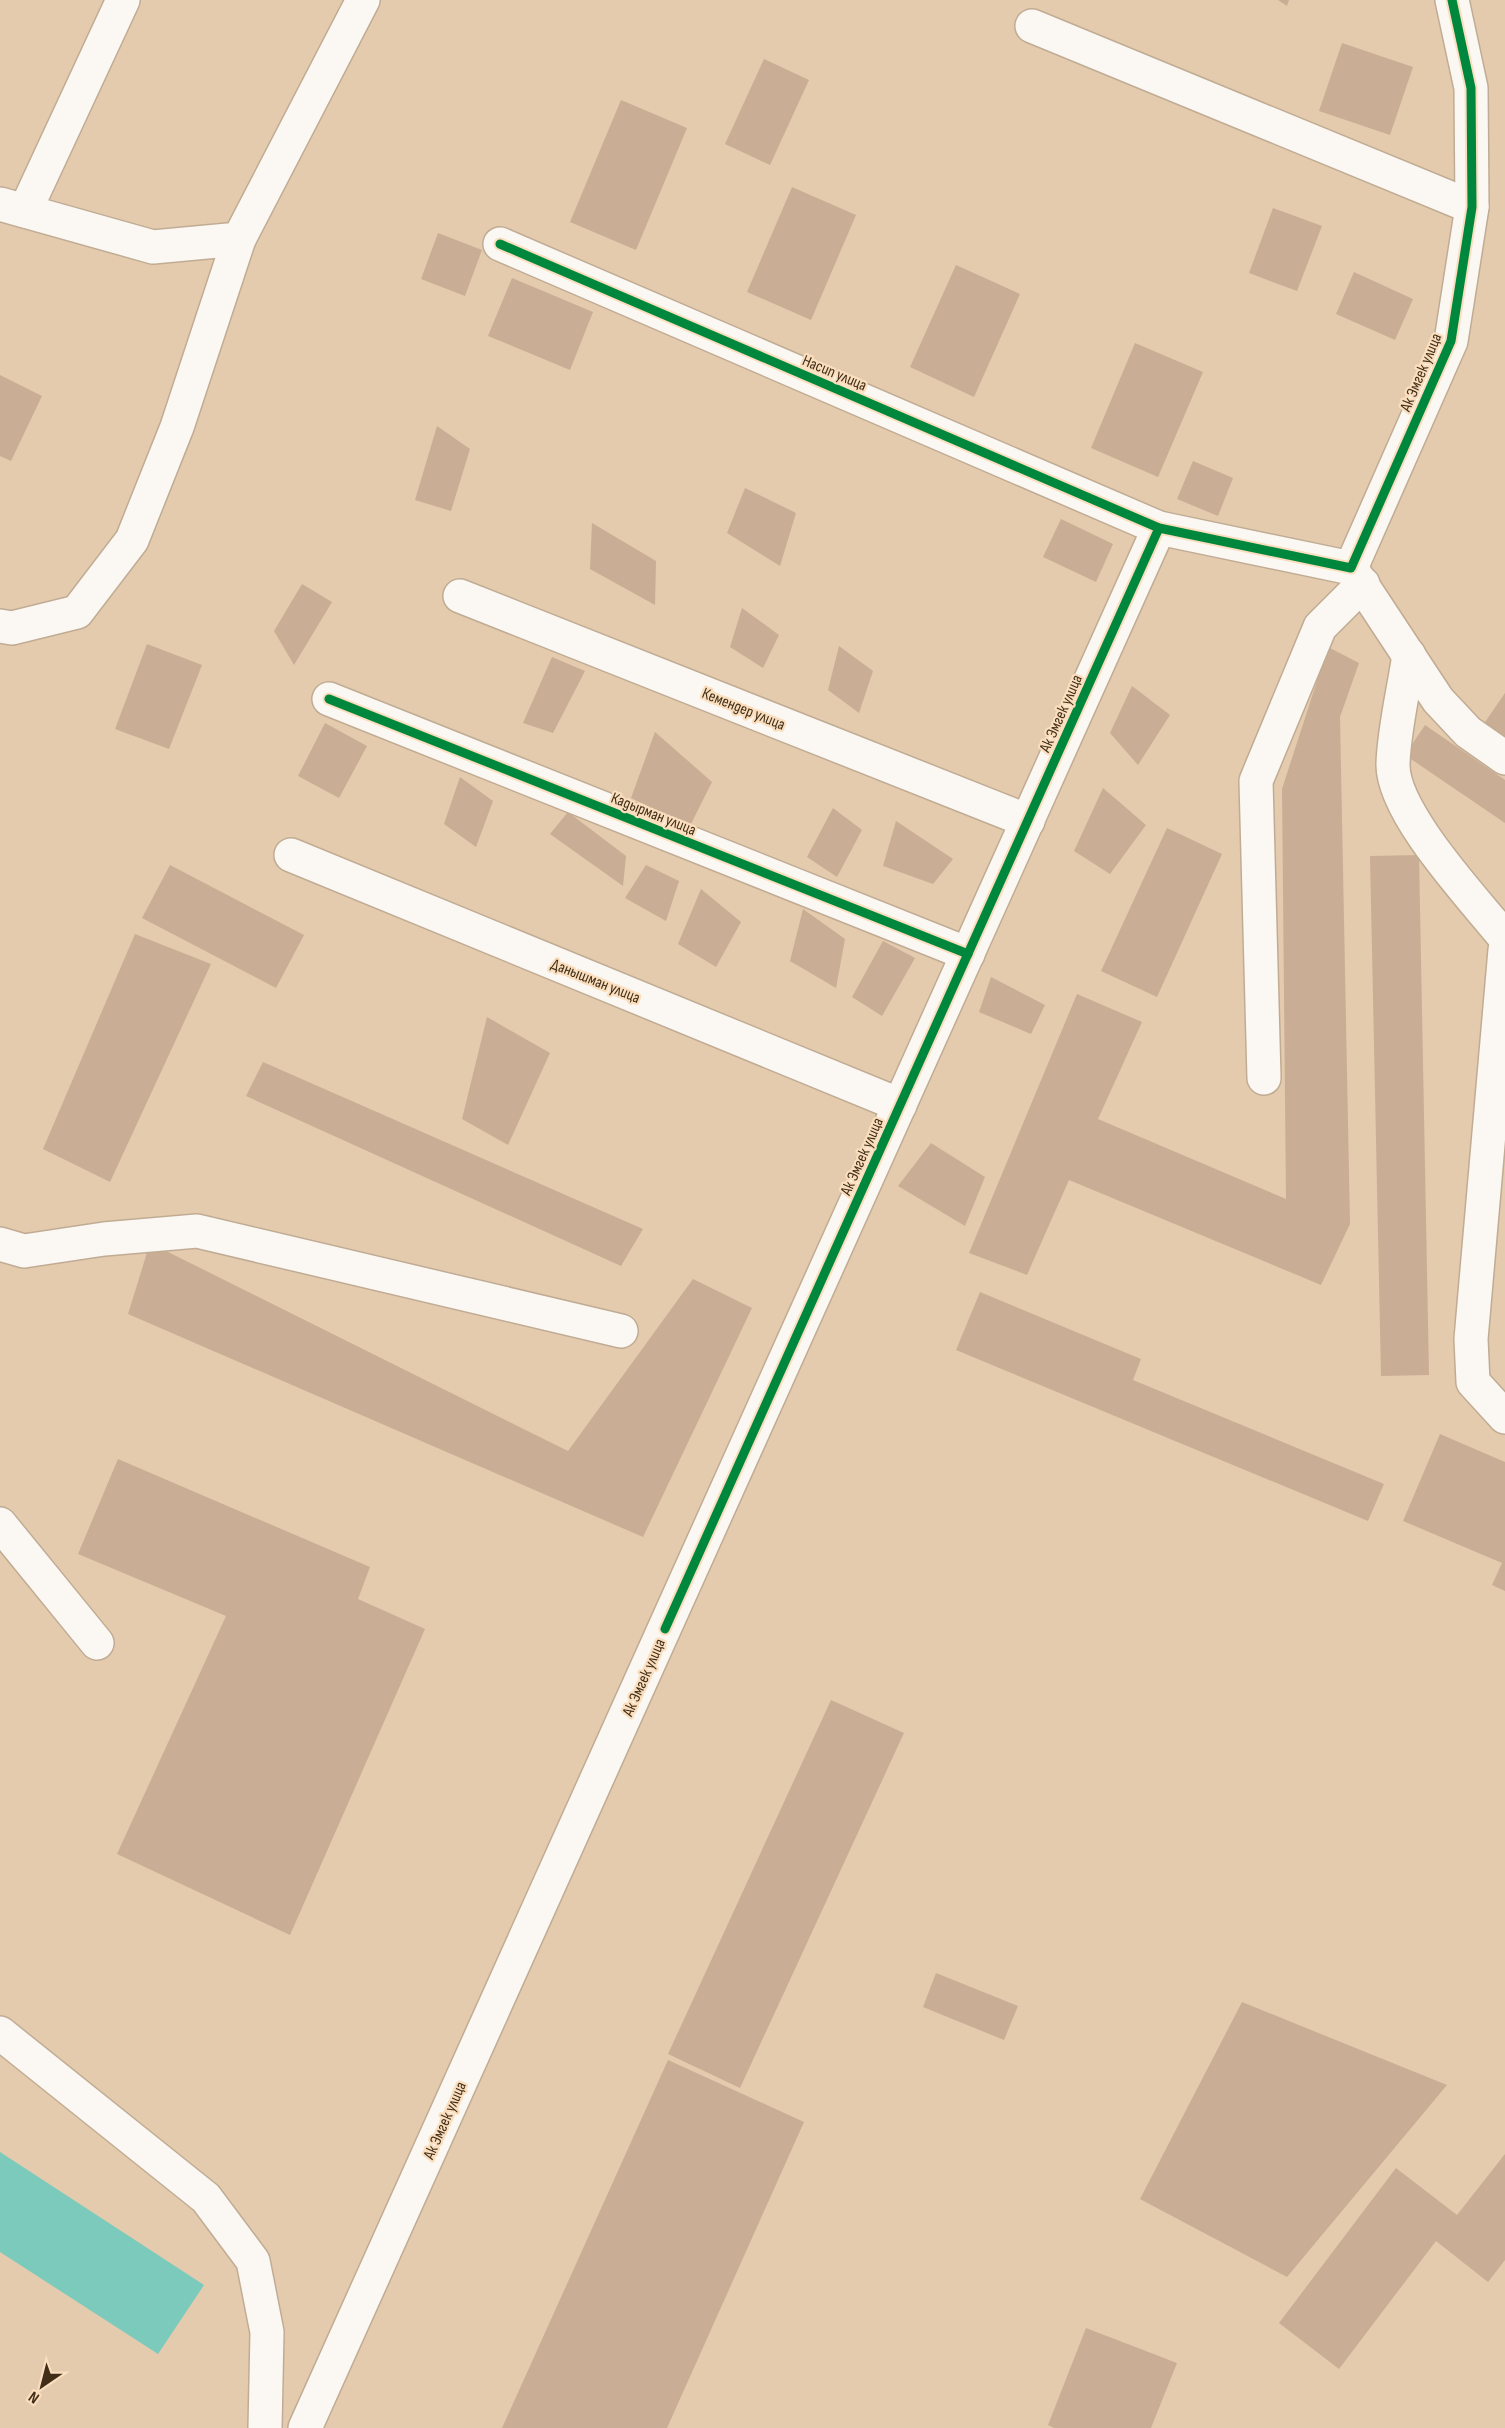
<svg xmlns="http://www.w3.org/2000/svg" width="1505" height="2428" font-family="'Sofia Sans Condensed',sans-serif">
<rect width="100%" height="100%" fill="#e4cbad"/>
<polygon fill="#7ccabc" points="0,2152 204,2285 158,2354 0,2252"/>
<g fill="#caad95">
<polygon points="1278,0 1289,0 1287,6"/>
<polygon points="1342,43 1413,67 1390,135 1319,111"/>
<polygon points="764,59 809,80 770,165 725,144"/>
<polygon points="621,100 687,128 636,250 570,222"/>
<polygon points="792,187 856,215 811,320 747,292"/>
<polygon points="1273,208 1322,226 1297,291 1249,273"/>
<polygon points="438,233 482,250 465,296 421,279"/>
<polygon points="956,265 1020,294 974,397 910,367"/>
<polygon points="1354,272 1413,299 1395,340 1336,314"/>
<polygon points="512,278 593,312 570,370 488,336"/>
<polygon points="1135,343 1203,372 1158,477 1091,448"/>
<polygon points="0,375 42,396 11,461 0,456"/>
<polygon points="437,426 470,449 451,511 415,500"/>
<polygon points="1193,461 1233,478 1218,516 1177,499"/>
<polygon points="745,488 796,513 780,566 727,533"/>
<polygon points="1061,519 1113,544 1096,582 1043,557"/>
<polygon points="592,523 656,561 655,605 590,569"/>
<polygon points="302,584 332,602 294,665 274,631"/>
<polygon points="742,608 779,635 763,668 730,647"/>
<polygon points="147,644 202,665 169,749 115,729"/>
<polygon points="839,646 873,671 859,713 828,690"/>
<polygon points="1328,647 1359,663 1340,717 1350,1224 1321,1285 1069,1180 1027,1275 969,1253 1077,994 1142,1022 1098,1119 1286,1199 1282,789"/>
<polygon points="552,657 585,671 553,733 523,723"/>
<polygon points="1132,686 1170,715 1138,765 1110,733"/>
<polygon points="1505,693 1505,745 1481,728"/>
<polygon points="325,723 367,746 339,798 298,776"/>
<polygon points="1425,725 1505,780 1505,823 1405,755"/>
<polygon points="655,732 712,782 690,826 631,798"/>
<polygon points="460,777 493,801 476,847 444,824"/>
<polygon points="1103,788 1146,825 1110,874 1074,851"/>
<polygon points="833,808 862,830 837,877 807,857"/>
<polygon points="568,812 626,856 623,886 550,834"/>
<polygon points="896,821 953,859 933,884 883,866"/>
<polygon points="1167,828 1222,854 1157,997 1101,971"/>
<polygon points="1419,855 1429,1375 1381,1376 1370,856"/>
<polygon points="170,865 304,935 276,988 142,918"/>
<polygon points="646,865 679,881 666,921 625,898"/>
<polygon points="701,889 741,922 716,967 678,944"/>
<polygon points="803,909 845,939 836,988 790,961"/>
<polygon points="135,934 211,964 110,1182 43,1149"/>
<polygon points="883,941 915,958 882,1016 852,997"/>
<polygon points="991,977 1045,1005 1031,1034 979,1012"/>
<polygon points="487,1017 550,1053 508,1145 462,1119"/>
<polygon points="263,1062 643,1229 621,1266 246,1096"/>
<polygon points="931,1143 985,1177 965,1226 898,1186"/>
<polygon points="150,1243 568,1451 693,1279 752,1308 643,1537 128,1314"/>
<polygon points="980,1292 1141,1359 1133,1380 1384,1484 1368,1521 956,1350"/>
<polygon points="1440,1434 1505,1462 1505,1591 1492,1585 1502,1563 1403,1521"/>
<polygon points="118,1459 370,1567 358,1599 425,1629 290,1935 117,1854 226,1616 78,1554"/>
<polygon points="831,1700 904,1733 740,2088 668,2054"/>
<polygon points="936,1973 1018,2006 1004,2040 923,2007"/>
<polygon points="1242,2002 1447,2085 1287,2277 1140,2199"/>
<polygon points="668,2060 804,2122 667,2428 502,2428"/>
<polygon points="1505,2154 1505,2260 1488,2282 1436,2241 1339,2369 1279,2323 1396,2168 1457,2215"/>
<polygon points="1086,2328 1177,2363 1151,2428 1054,2428 1048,2425"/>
</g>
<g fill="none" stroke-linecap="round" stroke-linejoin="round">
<defs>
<g id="minor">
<polyline points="1032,26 1472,207"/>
<polyline points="0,204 153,247 239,239 363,0"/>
<polyline points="25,211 123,0"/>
<polyline points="500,244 1159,528 1351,568 1451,341 1472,207 1471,88 1452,0"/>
<polyline points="1351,568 1438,700 1468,732 1505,758"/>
<polyline points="460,596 1028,821"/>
<polyline points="0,626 12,628 77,612 132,540 177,427 239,239"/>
<path d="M1409,655C1404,689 1394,729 1393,764C1392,813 1474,899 1505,938"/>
<polyline points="329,699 968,954"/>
<polyline points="291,855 900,1105"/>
<polyline points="1505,950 1471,1339 1473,1382 1505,1417"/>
<polyline points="1264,1078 1256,781 1320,627 1363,584"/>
<polyline points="0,1244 24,1251 104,1239 197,1231 621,1331"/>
<polyline points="0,1524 97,1643"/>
<polyline points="0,2033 206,2198 253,2261 267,2332 265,2428"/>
<polyline points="305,2428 1159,528"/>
</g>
</defs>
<use href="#minor" stroke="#c0ac94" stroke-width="36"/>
<use href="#minor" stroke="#fbf7f3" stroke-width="33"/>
<defs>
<g id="cycleway">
<polyline points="500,244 1159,528 1351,568 1451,341 1472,207 1471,88 1452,0"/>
<polyline points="329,699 968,954"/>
<polyline points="665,1629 1159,528"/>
</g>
</defs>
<use href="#cycleway" stroke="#fadebd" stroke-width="13"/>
<use href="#cycleway" stroke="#00873e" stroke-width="9"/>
</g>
<g text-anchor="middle" stroke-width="4.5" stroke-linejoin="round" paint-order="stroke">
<g font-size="16" fill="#402e18" stroke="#fadebd">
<text transform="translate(835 372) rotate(23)" y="6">Насип улица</text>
<text transform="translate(1420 372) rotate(-67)" y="6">Ак Эмгек улица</text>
<text transform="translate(744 708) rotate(22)" y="6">Кемендер улица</text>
<text transform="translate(1060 713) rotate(-66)" y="6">Ак Эмгек улица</text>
<text transform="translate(654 813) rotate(22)" y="6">Кадырман улица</text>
<text transform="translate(596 980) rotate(22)" y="6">Данышман улица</text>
<text transform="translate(861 1156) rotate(-66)" y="6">Ак Эмгек улица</text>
<text transform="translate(643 1677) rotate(-66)" y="6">Ак Эмгек улица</text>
<text transform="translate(444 2120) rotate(-66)" y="6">Ак Эмгек улица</text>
</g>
</g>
<g transform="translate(42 2386) rotate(215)" stroke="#fadebd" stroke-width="4.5" paint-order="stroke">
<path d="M0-4.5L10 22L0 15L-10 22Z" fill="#402e18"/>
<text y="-9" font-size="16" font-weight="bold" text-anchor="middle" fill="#402e18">N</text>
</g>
</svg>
